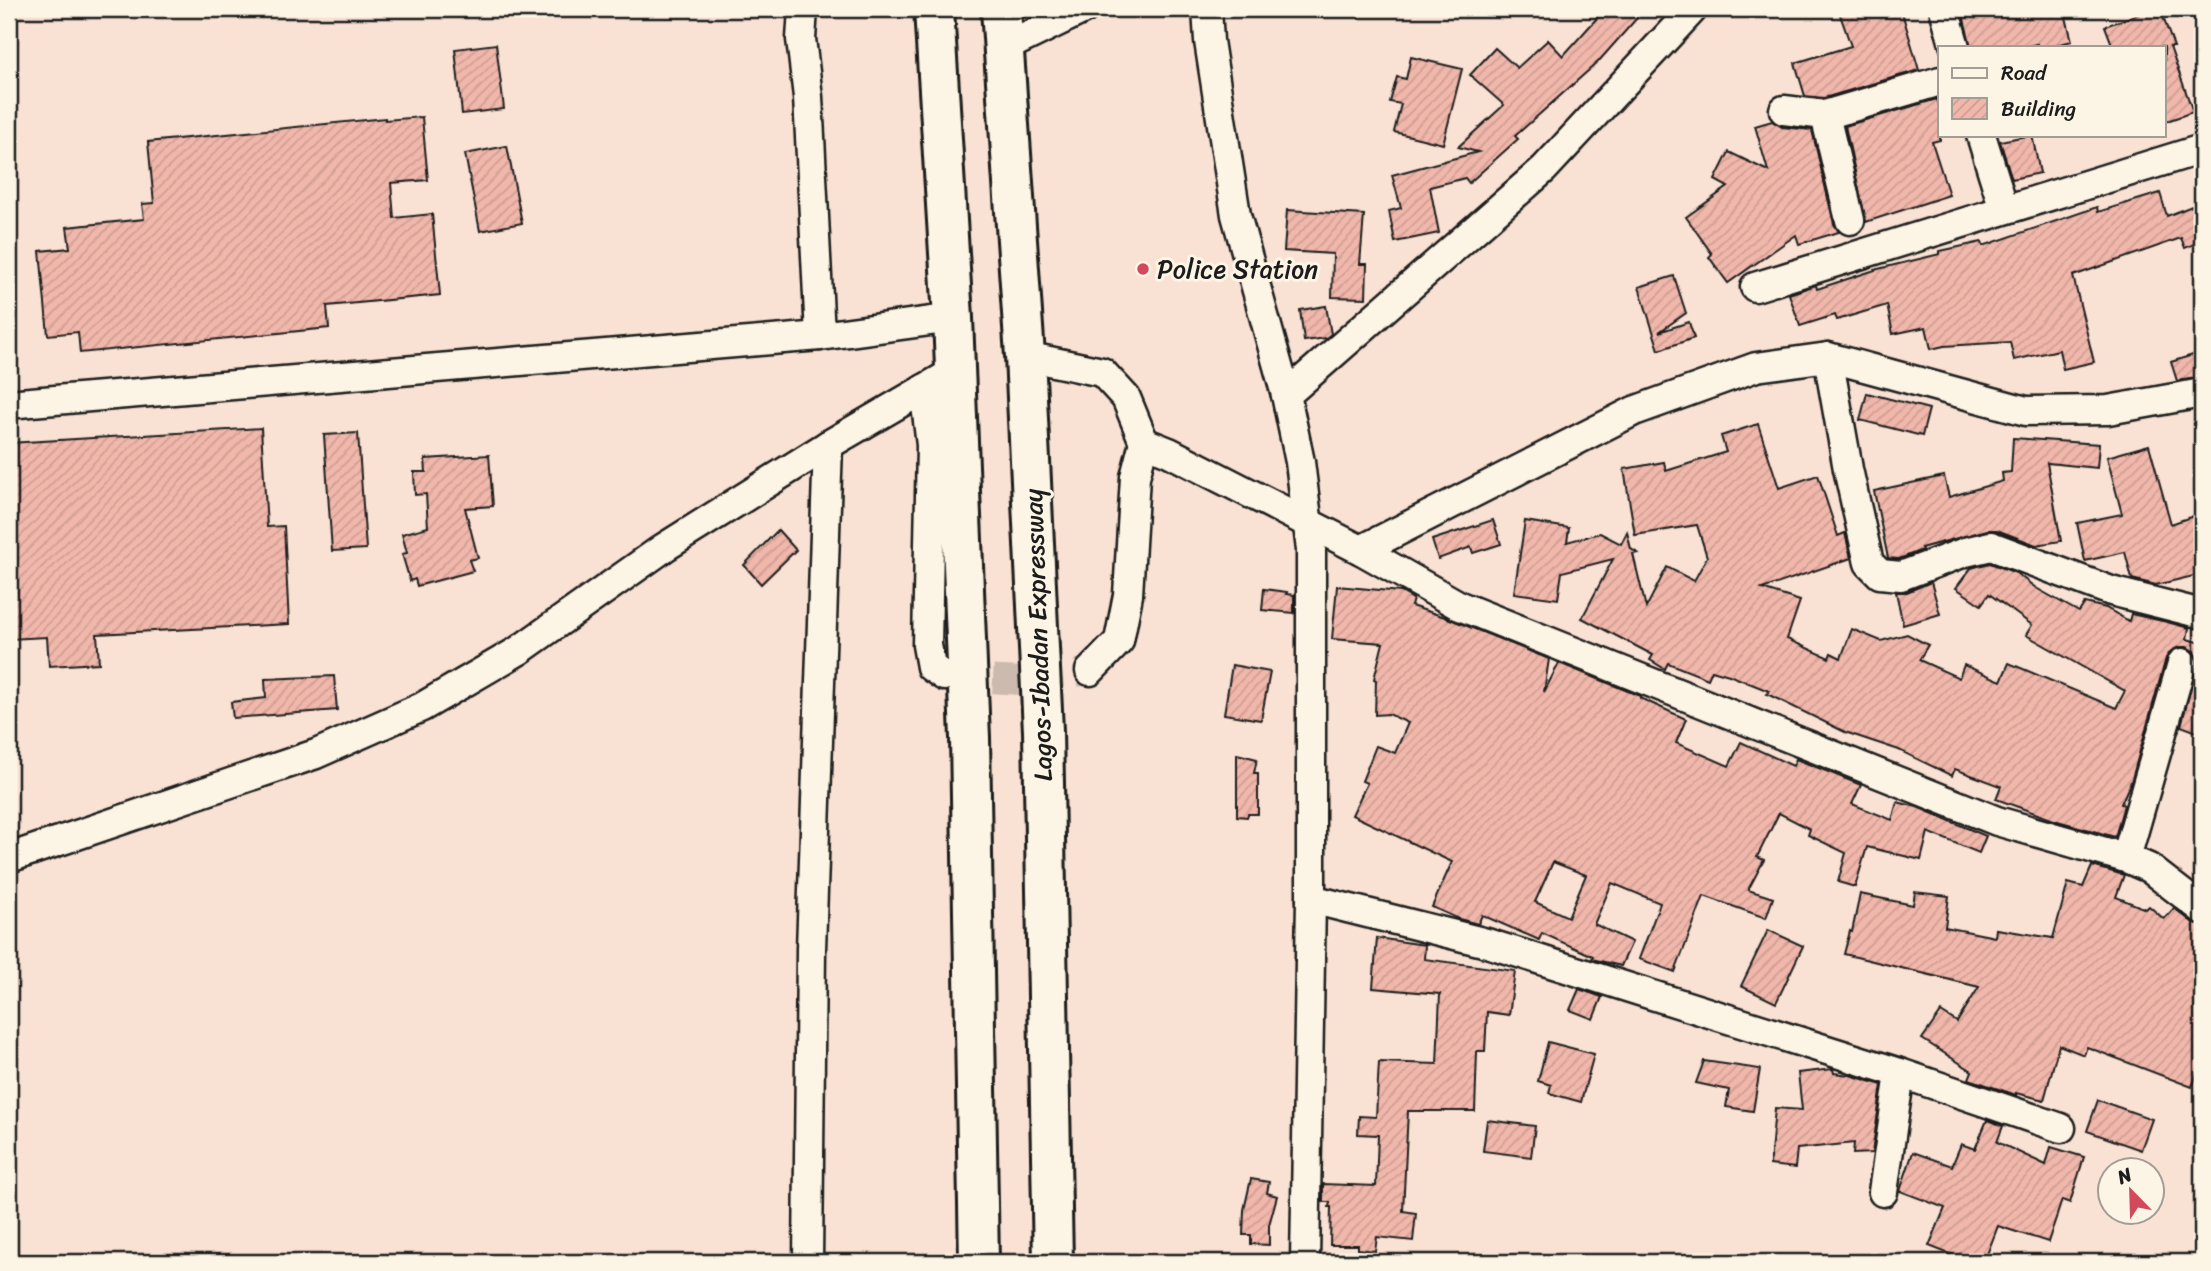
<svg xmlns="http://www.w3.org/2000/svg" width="2211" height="1271" font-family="Sriracha,sans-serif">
<defs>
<pattern id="building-hatch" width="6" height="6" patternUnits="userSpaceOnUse" patternTransform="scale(1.75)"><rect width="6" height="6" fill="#f1b7ab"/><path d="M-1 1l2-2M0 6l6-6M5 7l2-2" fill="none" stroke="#ce9d93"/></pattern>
</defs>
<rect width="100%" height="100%" fill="#f9e2d4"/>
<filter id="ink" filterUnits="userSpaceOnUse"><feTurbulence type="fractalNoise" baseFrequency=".0143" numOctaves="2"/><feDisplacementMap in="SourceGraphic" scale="14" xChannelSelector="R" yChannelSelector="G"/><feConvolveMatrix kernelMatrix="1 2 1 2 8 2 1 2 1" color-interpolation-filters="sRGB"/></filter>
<g filter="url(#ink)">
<g fill="url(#building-hatch)" stroke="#1c1c1c" stroke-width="2" fill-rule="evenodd">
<polygon points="1605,9 1645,9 1598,62 1515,136 1518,139 1469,183 1465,178 1430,187 1439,233 1395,242 1389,211 1401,208 1392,175 1478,152 1458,147 1504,105 1470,75 1495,48 1517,68 1548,40 1563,56"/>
<polygon points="1838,9 1901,9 1919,70 1824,98 1805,96 1795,63 1851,46"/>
<polygon points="1986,9 2064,9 2072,41 2048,47 2038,47 2037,44 2023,47 1971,47 1963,15"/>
<polygon points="2153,9 2160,9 2174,47 2170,47 2193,112 2164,122 2164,47 2113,47 2105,26"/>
<polygon points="496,44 504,109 462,114 455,49"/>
<polygon points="1411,57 1462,69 1443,144 1394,132 1401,104 1390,102 1397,77 1406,79"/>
<polygon points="1937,99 1940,108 1940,140 1932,142 1949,195 1866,222 1845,126"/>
<polygon points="422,117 428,180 391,183 394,218 432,214 440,295 327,306 329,328 80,353 78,332 48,335 40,251 70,248 67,227 144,219 142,204 154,203 148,142 385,118 385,120"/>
<polygon points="1772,121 1782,127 1812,130 1834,224 1839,232 1799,244 1796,235 1728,283 1709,257 1712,254 1686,217 1728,187 1715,180 1729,152 1768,171 1755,126"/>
<polygon points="2032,135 2040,173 2012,179 2000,141"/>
<polygon points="507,146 522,223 480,231 465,154"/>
<polygon points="2160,193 2167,216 2202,202 2202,241 2185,248 2181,238 2073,276 2094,362 2063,369 2059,350 2014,360 2010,342 1944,346 1931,349 1926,327 1893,334 1887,305 1837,320 1835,315 1800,326 1789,294 1816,285 1817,289 1878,269 1940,254 1940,251 1982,242 1983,246 2097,207 2098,212"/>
<polygon points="1287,210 1364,215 1360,264 1367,264 1366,298 1332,297 1333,254 1284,251"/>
<polygon points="1674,276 1686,313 1659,332 1689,322 1694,338 1659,350 1639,287"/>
<polygon points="1326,306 1331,334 1326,338 1304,341 1300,310"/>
<polygon points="2202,352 2202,377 2177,381 2171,362"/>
<polygon points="1867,393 1929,409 1922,436 1860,420"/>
<polygon points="1758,424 1779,488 1818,475 1838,536 1845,533 1851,558 1762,589 1800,601 1787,639 1829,658 1831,653 1841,658 1852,629 1881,641 1907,634 1928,645 1919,660 1959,678 1964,665 2001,681 2009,663 2116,708 2125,691 2026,635 2032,625 1989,594 1981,605 1956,588 1971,568 1990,563 2016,573 2036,588 2079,612 2085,603 2106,608 2129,621 2131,614 2167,622 2189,628 2187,639 2202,643 2202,718 2197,732 2181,726 2198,660 2193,651 2187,647 2179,647 2171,651 2166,658 2132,779 2121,804 2124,805 2115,837 2054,820 1996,799 2001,786 1955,769 1952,776 1899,750 1845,732 1767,694 1769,691 1729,675 1712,670 1708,679 1668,663 1665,669 1650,660 1653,655 1582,618 1613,559 1562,572 1558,599 1514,593 1525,521 1569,528 1567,542 1600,533 1621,544 1627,532 1631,549 1638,553 1633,554 1646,608 1667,567 1694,581 1707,557 1697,525 1635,535 1624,469 1664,462 1666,471 1726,452 1721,436"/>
<polygon points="261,428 267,527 284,526 289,624 97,634 99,663 49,666 47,637 9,639 9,443"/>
<polygon points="358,433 366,549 332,551 324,435"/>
<polygon points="2013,438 2099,444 2097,468 2047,463 2061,541 2036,545 1997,530 1987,530 1921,548 1922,550 1899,559 1888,558 1874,491 1944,476 1949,497 2003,481 2002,473 2011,472"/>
<polygon points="2149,445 2171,524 2202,513 2202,574 2156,585 2132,579 2125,552 2085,561 2077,523 2122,514 2107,457"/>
<polygon points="489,455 493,506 465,508 478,558 469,560 473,571 417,586 415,579 410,581 402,554 407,553 402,534 428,527 426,494 415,495 414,472 426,472 425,459"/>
<polygon points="1493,520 1501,544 1473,553 1471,547 1438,559 1432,540"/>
<polygon points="778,530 796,550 761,584 744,565"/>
<polygon points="1931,582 1940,614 1903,625 1896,592 1907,592"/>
<path d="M1337,586L1401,592L1413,599L1411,606L1445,617L1549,659L1544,692L1559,663L1640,696V698L1686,719L1676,743L1729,766L1741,742L1793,766L1796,759L1861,785L1852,804L1892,820L1897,802L1917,807L1986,836L1979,853L1928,832L1921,860L1867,847L1855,887L1838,882L1846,853L1808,835L1810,829L1779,813L1757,857L1764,860L1748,890L1773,898L1766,918L1704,896L1675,972L1639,959L1660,903L1612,883L1594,924L1632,942L1621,966L1592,959L1593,956L1542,933L1539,940L1482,915L1478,924L1459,919L1432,907L1452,862L1352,815L1367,783L1362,781L1376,746L1395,753L1408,723L1389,714L1375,715L1376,680L1374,679L1383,643L1332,639ZM1553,862L1586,875L1568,917L1535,902Z"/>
<polygon points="1264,589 1287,592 1286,594 1294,595 1294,613 1262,610"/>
<polygon points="1232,665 1270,672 1261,720 1224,714"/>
<polygon points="334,676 337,710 233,718 231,702 266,698 265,679"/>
<polygon points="1237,754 1257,759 1254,773 1258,773 1258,814 1248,814 1247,817 1237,816"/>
<polygon points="2092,866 2124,875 2116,897 2146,909 2149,906 2164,919 2174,908 2192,922 2202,925 2202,1061 2192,1087 2087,1047 2084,1055 2059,1045 2044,1100 2016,1093 2016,1095 1969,1079 1972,1071 1922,1039 1941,1012 1957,1022 1979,987 1844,954 1850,931 1852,932 1860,894 1913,905 1915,892 1949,896 1945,927 1995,937 1996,929 2053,938 2068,883 2083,887"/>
<polygon points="1768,930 1803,946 1776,1003 1741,986"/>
<polygon points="1377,938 1425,945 1424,959 1515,971 1509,1015 1487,1012 1485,1051 1477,1051 1475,1111 1408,1111 1403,1211 1416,1213 1413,1241 1377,1237 1375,1251 1358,1249 1358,1245 1330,1245 1331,1207 1329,1207 1330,1202 1323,1202 1323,1184 1376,1186 1378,1135 1358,1134 1359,1116 1376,1117 1379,1062 1437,1064 1440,994 1373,988"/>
<polygon points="1579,989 1602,997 1593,1019 1570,1010"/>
<polygon points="1548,1042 1594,1054 1581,1102 1549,1093 1551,1085 1538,1081"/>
<polygon points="1704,1061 1760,1069 1753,1111 1726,1107 1729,1090 1696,1083"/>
<polygon points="1833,1069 1834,1073 1850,1075 1882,1085 1872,1153 1853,1154 1854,1143 1797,1149 1795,1168 1770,1165 1775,1108 1802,1110 1798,1073"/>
<polygon points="2098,1100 2152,1119 2141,1150 2087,1131"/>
<polygon points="1487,1120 1535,1126 1531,1157 1483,1151"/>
<polygon points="1987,1120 2003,1126 1997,1142 2046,1165 2051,1147 2084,1157 2070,1203 2062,1200 2048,1242 1998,1226 1984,1262 1970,1262 1929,1246 1945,1208 1900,1191 1913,1152 1952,1166 1961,1144 1975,1149"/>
<polygon points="1251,1179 1269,1182 1267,1193 1277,1196 1269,1225 1269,1245 1251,1244 1251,1235 1243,1235 1244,1210"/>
</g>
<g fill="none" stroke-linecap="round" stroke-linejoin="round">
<polyline stroke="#cdbaaf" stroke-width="28" stroke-dasharray="28 14" stroke-linecap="butt" points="951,677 1021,681 1090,671"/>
<defs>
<g id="minor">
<polyline points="803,9 801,39 808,97 820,336"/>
<polyline points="1207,9 1209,41 1236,215 1286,395 1300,462 1311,550 1311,899 1305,1262"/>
<polyline points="1944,9 1955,47"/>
<polyline points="1004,48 1084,9"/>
<polyline points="1784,110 1825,115 1940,81"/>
<polyline points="1825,115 1850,220"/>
<polyline points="1981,135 2004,209"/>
<polyline points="1755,287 2202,149"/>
<polyline points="1025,356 1102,372 1126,398 1144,442 1169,452 1361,550 1460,606 1997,821 2126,858 2149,868 2202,909"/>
<polyline points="1828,357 1848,469 1869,563 1880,574 1901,576 1965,552 1991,546 2111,591 2202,614"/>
<polyline points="924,389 931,445 927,645 931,667 944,676"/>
<polyline points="1286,395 1544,169 1693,9"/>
<polyline points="19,403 820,336 953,318"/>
<polyline points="1361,550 1634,411 1756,367 1828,357 2026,411 2108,410 2202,393"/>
<polyline points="1090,671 1119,641 1128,595 1135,477 1144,442"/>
<polyline points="9,858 316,754 422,707 518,651 665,547 828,445 955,371"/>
<polyline points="2126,858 2182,663"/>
<polyline points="1311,899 1487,943 1900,1073 2061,1128"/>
<polyline points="1883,1192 1900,1073"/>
<polyline points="808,1262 811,949 828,445"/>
</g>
<g id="highway">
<polyline points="934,9 953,318 970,738 979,1262"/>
<polyline points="1001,9 1025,356 1043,731 1053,1262"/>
</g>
</defs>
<use href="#minor" stroke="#1c1c1c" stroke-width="33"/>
<use href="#highway" stroke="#1c1c1c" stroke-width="44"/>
<use href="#minor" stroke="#fcf5e5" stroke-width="28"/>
<use href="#highway" stroke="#fcf5e5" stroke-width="38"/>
</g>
</g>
<circle fill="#d1495b" stroke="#fcf5e5" stroke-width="2.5" cx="1143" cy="269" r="7"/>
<g text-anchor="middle" stroke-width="6" stroke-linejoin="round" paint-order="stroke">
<g font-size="26" fill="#1c1c1c" stroke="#fcf5e5" text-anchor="start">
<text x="1157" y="278">Police Station</text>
</g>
<g font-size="26" fill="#1c1c1c" stroke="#fcf5e5">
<text transform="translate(1038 635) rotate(-92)" y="9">Lagos-Ibadan Expressway</text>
</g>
</g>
<rect width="2211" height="1271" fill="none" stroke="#fcf5e5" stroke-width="35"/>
<rect x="18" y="18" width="2176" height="1236" fill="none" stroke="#1c1c1c" stroke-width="2.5" filter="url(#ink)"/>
<rect x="1938" y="46" width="228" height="91" fill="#fcf5e5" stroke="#a29e95" stroke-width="2"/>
<rect x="1952" y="68" width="35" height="10" fill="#fcf5e5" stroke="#a29e95" stroke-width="2"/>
<text x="2001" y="80" font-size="21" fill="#1c1c1c">Road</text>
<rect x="1952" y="98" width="35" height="21" fill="url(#building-hatch)" stroke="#a29e95" stroke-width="2"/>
<text x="2001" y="116" font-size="21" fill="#1c1c1c">Building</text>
<g transform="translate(2131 1191) rotate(337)"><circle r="33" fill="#fcf5e5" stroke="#a29e95" stroke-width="2"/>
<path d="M0-5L12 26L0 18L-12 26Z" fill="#d1495b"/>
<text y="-10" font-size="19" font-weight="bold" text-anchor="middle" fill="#1c1c1c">N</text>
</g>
</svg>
